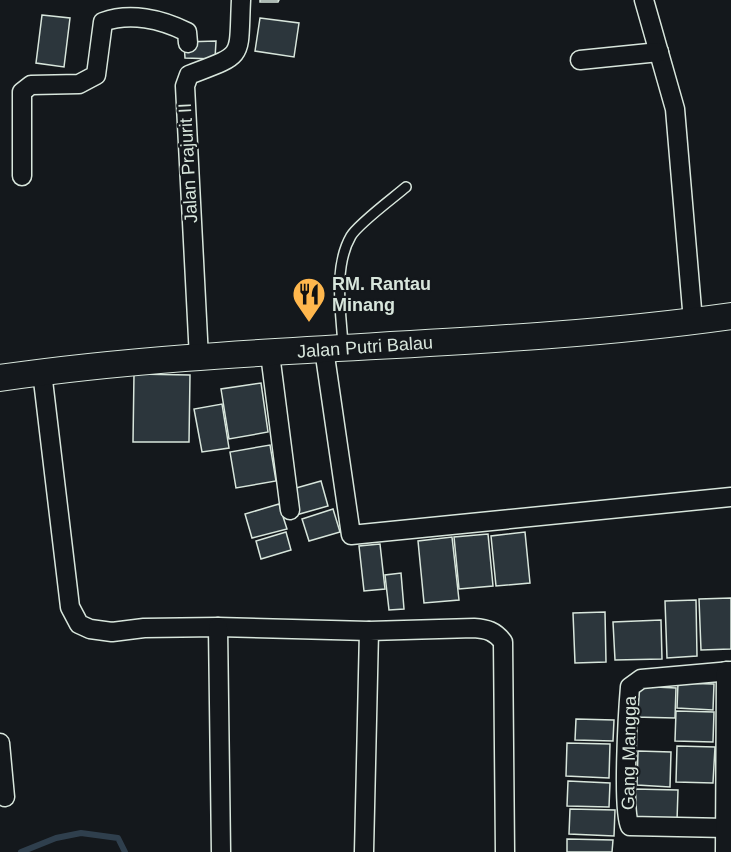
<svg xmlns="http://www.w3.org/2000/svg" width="731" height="852" font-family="Helvetica,sans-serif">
<rect width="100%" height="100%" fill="#14181c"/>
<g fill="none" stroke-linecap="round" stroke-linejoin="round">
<polyline stroke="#2f3f4d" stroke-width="6" points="21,852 56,838 81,833 118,838 125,852"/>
</g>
<g fill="#2c363c" stroke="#d8e6dc" stroke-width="1.5">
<polygon points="260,0 279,0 278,2 260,2"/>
<polygon points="42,15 70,18 64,67 36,63"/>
<polygon points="260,18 299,23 294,57 255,51"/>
<polygon points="216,41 215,59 185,58 184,42"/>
<polygon points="134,374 190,375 189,442 133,442"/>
<polygon points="261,383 268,432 229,439 221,389"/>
<polygon points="222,404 229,448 202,452 194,409"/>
<polygon points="270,445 276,481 236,488 230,452"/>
<polygon points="321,481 328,506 296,515 289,490"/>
<polygon points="279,504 287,529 252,538 245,514"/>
<polygon points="333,509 340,532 309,541 302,519"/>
<polygon points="286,532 291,550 261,559 256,541"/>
<polygon points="525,532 530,583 496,586 491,536"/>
<polygon points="488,534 493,586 459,589 454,537"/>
<polygon points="452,537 459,600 424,603 418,541"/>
<polygon points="380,544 385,589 364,591 359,546"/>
<polygon points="401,573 404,609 389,610 385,575"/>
<polygon points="731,598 731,649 701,650 699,599"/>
<polygon points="696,600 697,656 667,658 665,601"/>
<polygon points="605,612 606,662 575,663 573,613"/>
<polygon points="661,620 662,659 615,660 613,622"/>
<polygon points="678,683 714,684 713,710 677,708"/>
<polygon points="635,686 676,688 675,718 634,717"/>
<polygon points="676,711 714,712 713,742 675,741"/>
<polygon points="576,719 614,720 613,741 575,740"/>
<polygon points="567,743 610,744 609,778 566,776"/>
<polygon points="677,746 715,747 713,783 676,782"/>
<polygon points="638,751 671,752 670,787 637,785"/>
<polygon points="568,781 610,783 609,807 567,806"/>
<polygon points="634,789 678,790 677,821 633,820"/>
<polygon points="570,809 615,810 614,836 569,834"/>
<polygon points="567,839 613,840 612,852 567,852"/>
</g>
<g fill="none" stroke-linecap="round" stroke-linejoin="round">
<defs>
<path id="lane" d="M343,345C341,312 333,267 351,236C358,224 393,198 406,187"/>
<g id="street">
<polyline points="644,0 675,109 693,321"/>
<polyline points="580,60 659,52"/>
<path d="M22,176V92L31,85L79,84L96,75L103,22C130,12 161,19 187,32L188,43"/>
<polyline points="324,349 351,535 731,497"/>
<polyline points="270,354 290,510"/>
<path d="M199,358L185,86L189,75C246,53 238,60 241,0"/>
<polyline points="42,372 70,607 79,624 90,629 112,632 144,628 218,627 369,631"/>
<polyline points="218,627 221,852"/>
<polyline points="0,743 5,797"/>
<path d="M726,828L630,826C622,811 628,710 630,687L641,679L731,671"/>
<path d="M364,852L369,631L474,628C487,629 495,631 503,642L505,852"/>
<polyline points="725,852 726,671"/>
</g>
<path id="secondary" d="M0,378C242,343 489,350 731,316"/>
</defs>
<use href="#lane" stroke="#d8e6dc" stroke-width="12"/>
<use href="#street" stroke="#d8e6dc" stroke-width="21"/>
<use href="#secondary" stroke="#d8e6dc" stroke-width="28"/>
<use href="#lane" stroke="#14181c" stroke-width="9"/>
<use href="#street" stroke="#14181c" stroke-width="18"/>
<use href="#secondary" stroke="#14181c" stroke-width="26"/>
</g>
<defs>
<symbol id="restaurant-pin" viewBox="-11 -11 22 30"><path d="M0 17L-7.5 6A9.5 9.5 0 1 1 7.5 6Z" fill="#ffb74d" stroke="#14181c"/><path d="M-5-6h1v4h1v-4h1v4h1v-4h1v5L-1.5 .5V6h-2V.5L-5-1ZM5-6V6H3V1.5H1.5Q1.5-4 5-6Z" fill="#111"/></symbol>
</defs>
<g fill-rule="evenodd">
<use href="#restaurant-pin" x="290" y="275" width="38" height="52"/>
</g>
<g text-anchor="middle" stroke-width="4.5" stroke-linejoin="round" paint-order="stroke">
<g font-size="18" fill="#d8e6dc" stroke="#14181c">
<text transform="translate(188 163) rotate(-93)" y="6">Jalan Prajurit II</text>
<text transform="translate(365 347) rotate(-4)" y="6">Jalan Putri Balau</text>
<text transform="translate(629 753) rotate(-89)" y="6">Gang Mangga</text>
</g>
<g font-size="18" font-weight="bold" fill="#d8e6dc" stroke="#14181c" text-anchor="start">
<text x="332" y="290">RM. Rantau<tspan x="332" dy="21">Minang</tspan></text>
</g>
</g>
</svg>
